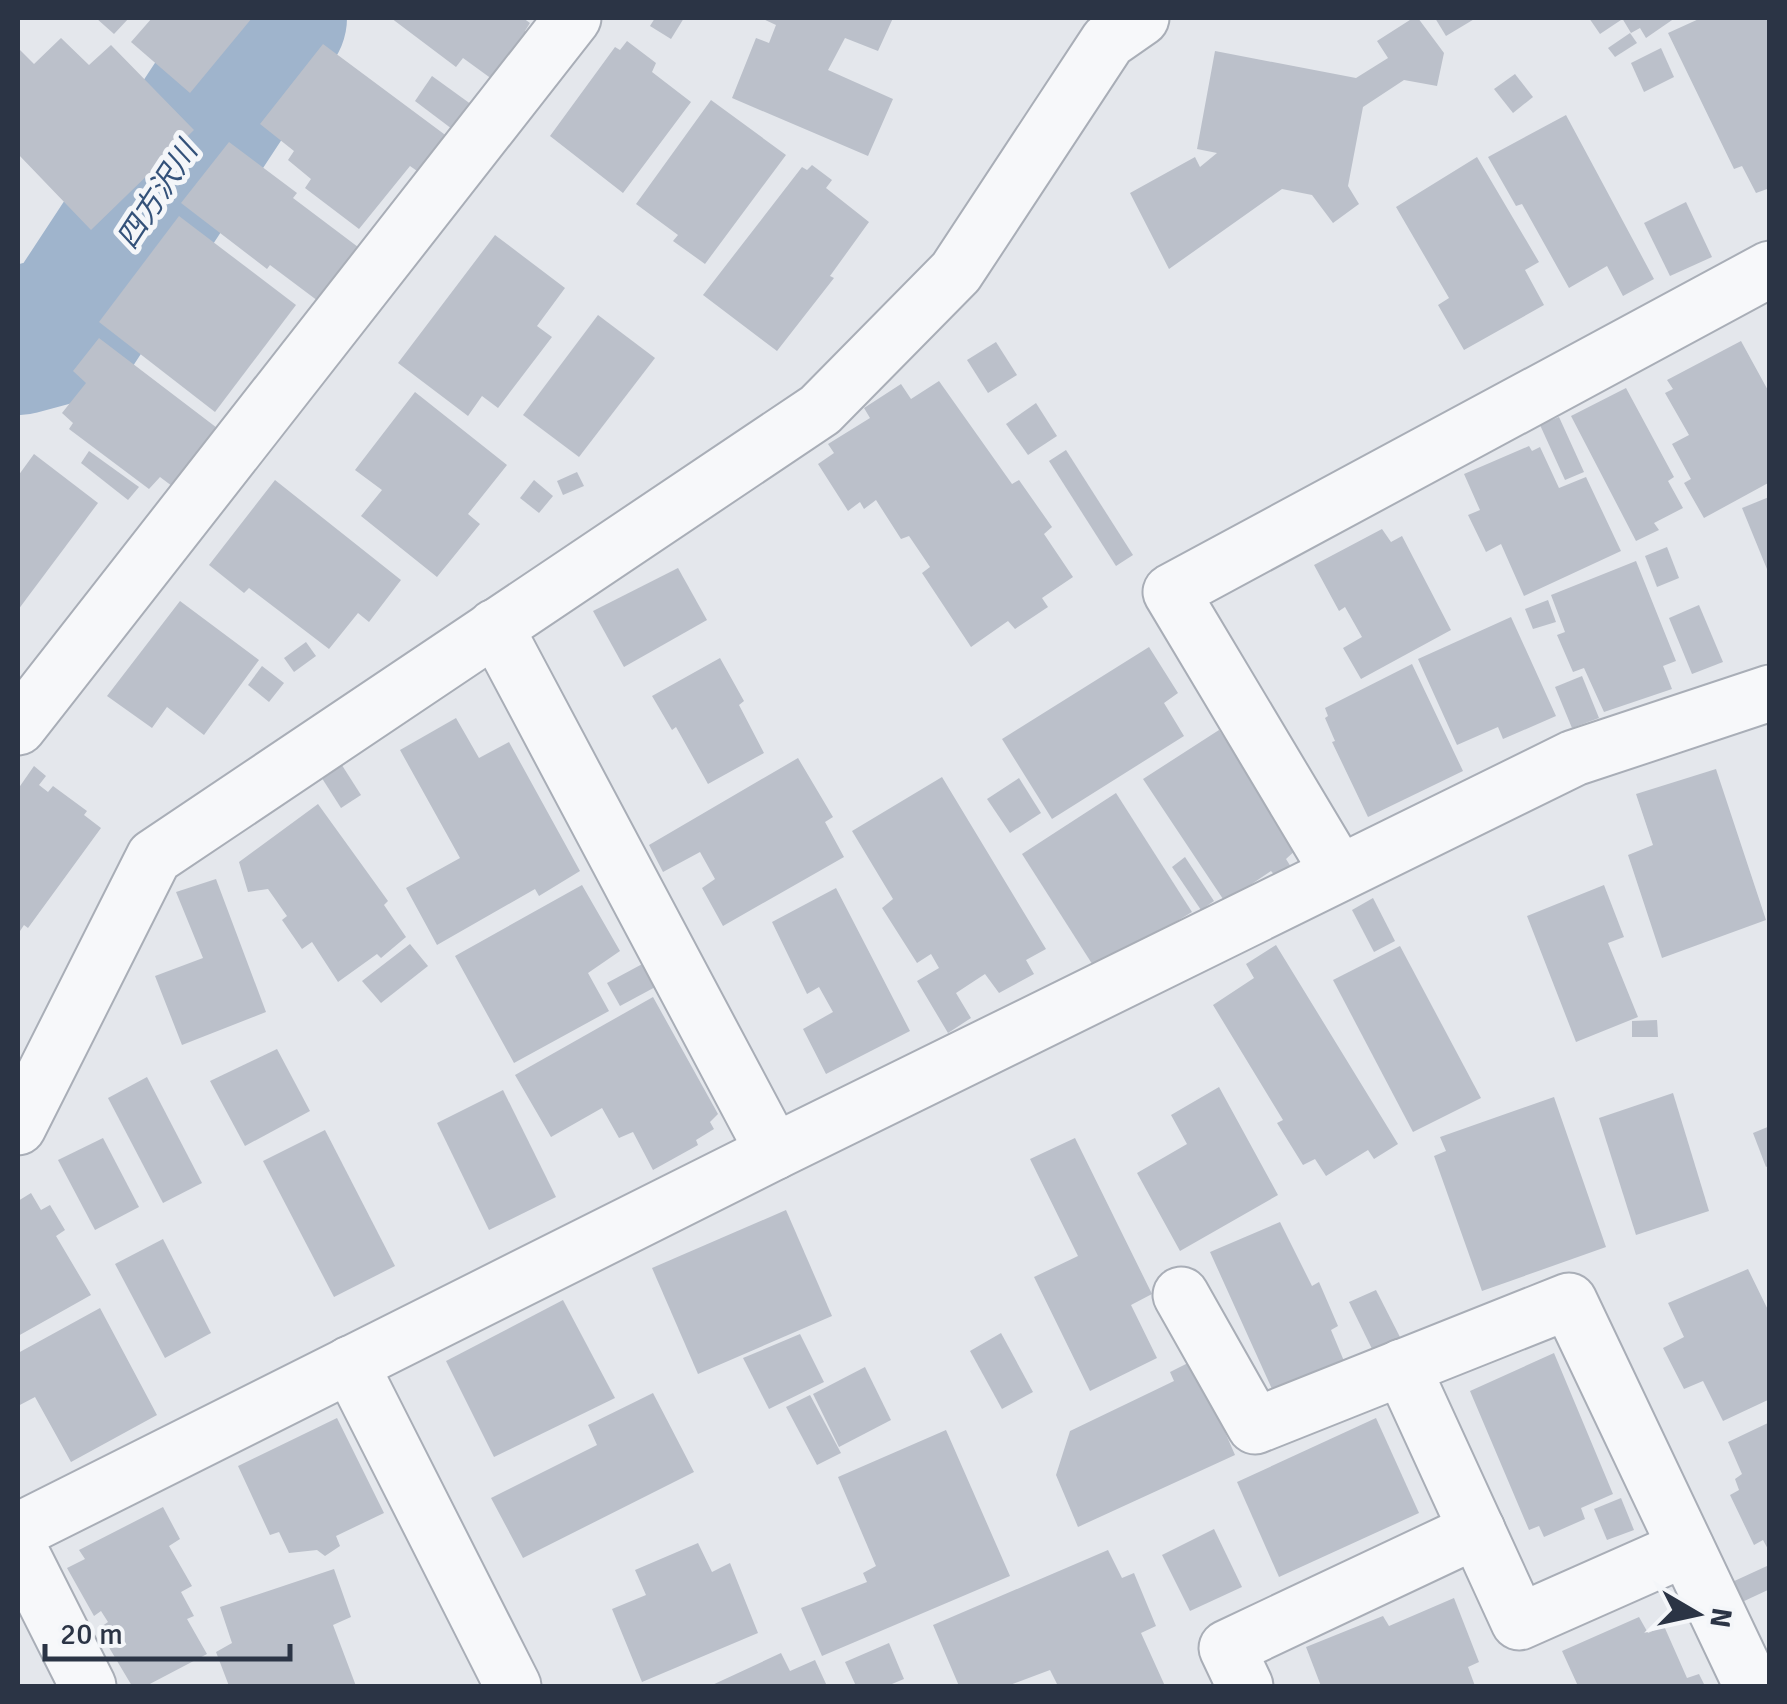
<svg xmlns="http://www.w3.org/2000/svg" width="1787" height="1704" font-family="Signika,'Noto Sans JP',sans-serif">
<rect width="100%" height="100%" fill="#e4e7ec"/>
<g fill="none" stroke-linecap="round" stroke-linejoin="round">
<polyline stroke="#9fb4cc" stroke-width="148" points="18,341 70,327 273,18"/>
</g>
<g fill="#bbc0ca">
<polygon points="96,18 129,18 114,34"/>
<polygon points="152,18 252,18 190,93 131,42"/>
<polygon points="391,18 523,18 530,23 525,31 532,37 496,82 463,58 456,67"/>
<polygon points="655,18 684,18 671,39 650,26"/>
<polygon points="761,18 893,18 878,51 845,38 828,70 893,99 868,156 732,98 756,38 769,43 776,25"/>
<polygon points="1413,18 1418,18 1444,53 1437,86 1404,80 1363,107 1348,186 1359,204 1333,223 1312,195 1282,189 1169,269 1130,193 1195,157 1200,167 1217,153 1197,149 1215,51 1356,78 1388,58 1377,41"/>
<polygon points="1435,18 1476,18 1446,36"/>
<polygon points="1589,18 1619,18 1621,20 1600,34"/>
<polygon points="1622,18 1675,18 1646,38 1640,28 1631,33"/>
<polygon points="1701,18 1770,18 1770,188 1756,193 1742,166 1734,169 1668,33"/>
<polygon points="1630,33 1637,43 1615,57 1608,48"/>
<polygon points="61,38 89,65 111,45 194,130 91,230 18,154 18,48 34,64"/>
<polygon points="627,41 656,63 652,72 691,102 623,193 550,136 615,47 620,50"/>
<polygon points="323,44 448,137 420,173 410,166 359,229 305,188 311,179 288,160 294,151 260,124"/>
<polygon points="1661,48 1674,77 1644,92 1631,63"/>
<polygon points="1515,74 1533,97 1513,113 1494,89"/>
<polygon points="432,76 479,110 460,135 415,101"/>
<polygon points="711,100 786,155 705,264 673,241 678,235 636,204"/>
<polygon points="1566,115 1654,279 1623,296 1607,266 1569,288 1522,204 1516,206 1488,157"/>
<polygon points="229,142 297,193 293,198 362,250 322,304 270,265 267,269 181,203"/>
<polygon points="1477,157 1539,262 1525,270 1544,305 1464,350 1438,305 1449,298 1396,207"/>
<polygon points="812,165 832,180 826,188 869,222 830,276 834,278 777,351 703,295 802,167 807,170"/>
<polygon points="1686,202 1712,257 1670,276 1644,223"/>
<polygon points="179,216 296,305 215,412 99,322"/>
<polygon points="495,235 565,288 537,326 552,337 498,408 482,396 468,416 398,363"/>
<polygon points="598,315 655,358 579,457 523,415"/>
<polygon points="99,338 221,431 184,480 178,477 172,486 160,477 149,489 69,429 73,423 62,413 86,383 73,371"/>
<polygon points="1741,341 1770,394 1770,482 1704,518 1684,483 1691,479 1672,444 1689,435 1665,393 1673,389 1667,380"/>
<polygon points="996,342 1017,375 988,393 967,360"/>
<polygon points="939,381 1012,484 1019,480 1052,527 1044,534 1073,577 1042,598 1048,607 1015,629 1008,621 971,647 922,573 930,567 909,536 901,539 876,500 864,509 860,502 848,511 818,464 834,453 828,444 870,418 864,408 901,384 911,399"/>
<polygon points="1626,388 1674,477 1668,481 1683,508 1654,523 1659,530 1636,541 1571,416"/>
<polygon points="415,392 507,465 468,514 480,524 437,577 361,516 382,490 355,470"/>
<polygon points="1036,403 1057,436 1028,455 1006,424"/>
<polygon points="1559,417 1584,472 1565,480 1540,425"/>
<polygon points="1529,446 1532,451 1540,447 1559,488 1586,477 1621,551 1524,596 1501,544 1486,552 1468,515 1480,510 1464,474"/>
<polygon points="1066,450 1133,555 1116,566 1049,461"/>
<polygon points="89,451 139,487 128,500 81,463"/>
<polygon points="34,454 98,503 18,610 18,476"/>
<polygon points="577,472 584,486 563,495 557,481"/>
<polygon points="275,480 401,580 369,622 358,613 329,649 249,588 244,593 209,565"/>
<polygon points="534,480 553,496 539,513 520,498"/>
<polygon points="1769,497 1769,574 1742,508"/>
<polygon points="1382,529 1391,542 1402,536 1451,630 1361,679 1343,648 1362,637 1345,607 1339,611 1314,565"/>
<polygon points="1667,547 1679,578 1657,587 1645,556"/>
<polygon points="1636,561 1676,661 1663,666 1672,689 1604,712 1584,668 1573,672 1557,635 1565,632 1551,595"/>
<polygon points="678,568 707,620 624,667 593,611"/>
<polygon points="1548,600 1556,622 1533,629 1525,609"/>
<polygon points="180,601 259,660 204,735 167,707 152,728 107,696"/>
<polygon points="1699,605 1723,662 1692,674 1669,618"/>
<polygon points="1511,617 1556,716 1503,739 1498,727 1457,745 1418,659"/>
<polygon points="306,642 316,656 294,672 284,658"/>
<polygon points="1149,647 1178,693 1164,703 1184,736 1052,819 1002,739"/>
<polygon points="720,658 744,701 739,705 764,753 708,784 676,727 672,730 652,696"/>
<polygon points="1412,664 1463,771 1368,817 1332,742 1335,741 1325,718 1328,716 1325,708"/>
<polygon points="262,666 284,683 269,702 248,685"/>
<polygon points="1582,676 1599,718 1572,728 1555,687"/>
<polygon points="456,718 479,758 509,742 580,871 539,896 535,889 437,945 406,888 460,858 400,750"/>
<polygon points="1219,730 1298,848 1286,859 1291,867 1277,878 1271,871 1225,902 1143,779"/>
<polygon points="798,758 833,817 825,822 844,857 723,926 702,888 715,879 700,852 663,872 649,845"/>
<polygon points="338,759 361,795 341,808 318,772"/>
<polygon points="34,766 46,776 39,785 48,792 53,786 87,811 84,815 101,828 28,928 24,925 18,934 18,789"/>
<polygon points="1716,769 1766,920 1662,958 1628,855 1653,845 1636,794"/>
<polygon points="942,777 1046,949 1026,960 1034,974 999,993 985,974 956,993 971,1018 948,1033 917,981 939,968 931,954 917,963 882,908 893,899 852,831"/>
<polygon points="1019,778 1041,813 1010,833 987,799"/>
<polygon points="1116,793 1192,912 1096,970 1022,854"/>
<polygon points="318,804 388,901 384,905 406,937 381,958 377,954 338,982 312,942 302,949 282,920 287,916 268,889 248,892 239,862"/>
<polygon points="1185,857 1214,901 1201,910 1172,867"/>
<polygon points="216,879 266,1012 182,1045 155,976 203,958 176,892"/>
<polygon points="582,885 620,951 588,973 609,1011 514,1063 455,956"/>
<polygon points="1604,885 1624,937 1608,943 1638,1017 1576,1042 1527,916"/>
<polygon points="836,888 910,1031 826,1074 803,1029 833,1012 819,987 807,994 772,922"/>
<polygon points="1373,898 1395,941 1374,952 1352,910"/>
<polygon points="410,944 428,966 381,1003 362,981"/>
<polygon points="1276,945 1398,1144 1374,1159 1368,1150 1326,1176 1315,1159 1303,1165 1277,1123 1283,1120 1213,1005 1254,978 1246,964"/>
<polygon points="1400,946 1481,1098 1413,1132 1333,980"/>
<polygon points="646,962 659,985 620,1006 607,983"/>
<polygon points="653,997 718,1114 710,1122 714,1129 696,1140 698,1145 653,1170 633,1132 619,1138 602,1108 551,1137 515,1075"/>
<polygon points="1657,1020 1658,1037 1632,1037 1632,1021"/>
<polygon points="277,1049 310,1111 245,1146 210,1081"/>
<polygon points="147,1077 202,1183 163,1203 108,1098"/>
<polygon points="1219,1087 1278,1195 1180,1251 1137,1173 1187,1144 1171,1115"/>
<polygon points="503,1090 556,1197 489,1230 437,1123"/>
<polygon points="1673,1093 1709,1211 1636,1235 1599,1118"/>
<polygon points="1554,1097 1606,1247 1482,1291 1434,1156 1446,1151 1440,1137"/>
<polygon points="1770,1126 1770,1165 1766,1167 1753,1133"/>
<polygon points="325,1130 395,1266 334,1297 263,1161"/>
<polygon points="103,1138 139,1207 95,1230 58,1160"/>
<polygon points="1075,1138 1152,1294 1131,1305 1157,1358 1090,1391 1034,1277 1078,1256 1030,1159"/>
<polygon points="31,1193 41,1210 50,1205 65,1230 56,1236 91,1295 18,1336 18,1201"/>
<polygon points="786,1210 832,1316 698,1374 652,1268"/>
<polygon points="1280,1222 1312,1286 1319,1282 1338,1326 1331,1330 1344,1361 1272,1389 1210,1252"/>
<polygon points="163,1239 211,1333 165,1358 115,1264"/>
<polygon points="1748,1269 1770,1314 1770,1399 1723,1421 1703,1381 1684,1389 1663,1348 1684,1337 1668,1303"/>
<polygon points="1376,1290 1403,1343 1376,1357 1349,1302"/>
<polygon points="563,1300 615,1398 494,1457 446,1361"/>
<polygon points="100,1308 157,1415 71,1462 35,1397 18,1406 18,1353"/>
<polygon points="1001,1333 1033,1392 1002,1409 970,1351"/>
<polygon points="800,1334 824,1382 769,1409 743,1358"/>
<polygon points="1554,1353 1613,1494 1581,1508 1585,1519 1544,1537 1539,1526 1529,1530 1470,1391"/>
<polygon points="1200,1357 1215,1409 1235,1455 1078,1527 1056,1475 1070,1431 1174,1381 1170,1372"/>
<polygon points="865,1367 891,1420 839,1447 813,1394"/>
<polygon points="653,1393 694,1472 523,1558 491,1498 597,1445 588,1425"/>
<polygon points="810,1395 841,1453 817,1465 786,1407"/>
<polygon points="337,1418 384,1513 336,1536 340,1546 325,1556 317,1550 289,1553 279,1532 270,1535 238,1466"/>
<polygon points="1376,1418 1419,1513 1279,1577 1237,1482"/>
<polygon points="1770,1422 1770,1553 1763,1540 1754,1545 1730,1495 1739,1490 1735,1479 1742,1474 1728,1442"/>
<polygon points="946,1430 1010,1576 822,1656 801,1608 867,1582 863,1573 876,1566 838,1477"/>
<polygon points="1621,1498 1634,1530 1607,1540 1594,1509"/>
<polygon points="163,1507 180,1539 169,1546 192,1586 181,1592 194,1616 187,1619 207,1654 146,1686 132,1686 98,1629 108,1622 101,1611 94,1616 67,1568 85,1559 79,1550"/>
<polygon points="1214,1529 1242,1587 1190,1611 1162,1555"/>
<polygon points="698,1543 712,1572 730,1563 758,1633 642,1682 612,1609 646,1595 635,1570"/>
<polygon points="1108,1550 1122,1578 1134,1573 1156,1626 1141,1633 1165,1686 1058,1686 1050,1670 1007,1686 959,1686 933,1625"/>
<polygon points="1767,1566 1770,1589 1740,1603 1730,1583"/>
<polygon points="334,1569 351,1617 333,1625 356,1686 229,1686 216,1652 232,1643 220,1607"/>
<polygon points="1454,1598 1479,1662 1468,1667 1475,1686 1321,1686 1306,1647 1383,1616 1389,1626"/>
<polygon points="1639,1617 1648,1633 1664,1626 1687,1678 1699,1674 1705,1686 1578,1686 1562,1651"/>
<polygon points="889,1643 904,1679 887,1686 856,1686 845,1662"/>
<polygon points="781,1653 790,1671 815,1660 827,1686 710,1686"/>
</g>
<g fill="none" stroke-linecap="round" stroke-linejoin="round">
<defs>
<g id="minor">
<polyline points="495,627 774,1152"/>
<polyline points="18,727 573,18"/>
<polyline points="1339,873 1171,592 1770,269"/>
<polyline points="18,1127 154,857 820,410 956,272 1108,41 1141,18"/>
<polyline points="1181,1295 1255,1426 1569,1301 1752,1686"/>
<polyline points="350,1364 513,1686"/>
<polyline points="1402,1367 1519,1622 1686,1548"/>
<polyline points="18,1531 774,1152 1574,758 1770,693"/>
<polyline points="18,1547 88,1686"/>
<polyline points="1245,1686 1227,1648 1477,1530"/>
</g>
</defs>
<use href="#minor" stroke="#a9aeb7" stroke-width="59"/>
<use href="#minor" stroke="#f7f8fa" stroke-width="55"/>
</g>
<g text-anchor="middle" stroke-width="10" stroke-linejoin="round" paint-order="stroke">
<g font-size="30" font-style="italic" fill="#34527a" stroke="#f4f6f9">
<text transform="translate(157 195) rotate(-57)" y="10">四方沢川</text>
</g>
</g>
<rect width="1787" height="1704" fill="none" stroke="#2b3445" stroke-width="40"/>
<g transform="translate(1697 1614) rotate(99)" stroke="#f4f6f9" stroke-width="8" paint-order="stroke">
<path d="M0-8L18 38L0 25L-18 38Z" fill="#2b3445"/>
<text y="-15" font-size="28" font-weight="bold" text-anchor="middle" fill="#2b3445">N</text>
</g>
<path d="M45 1644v15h245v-15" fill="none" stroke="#2b3445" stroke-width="5"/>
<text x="60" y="1644" font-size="30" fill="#2b3445" stroke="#f4f6f9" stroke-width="8" paint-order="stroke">20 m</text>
</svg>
